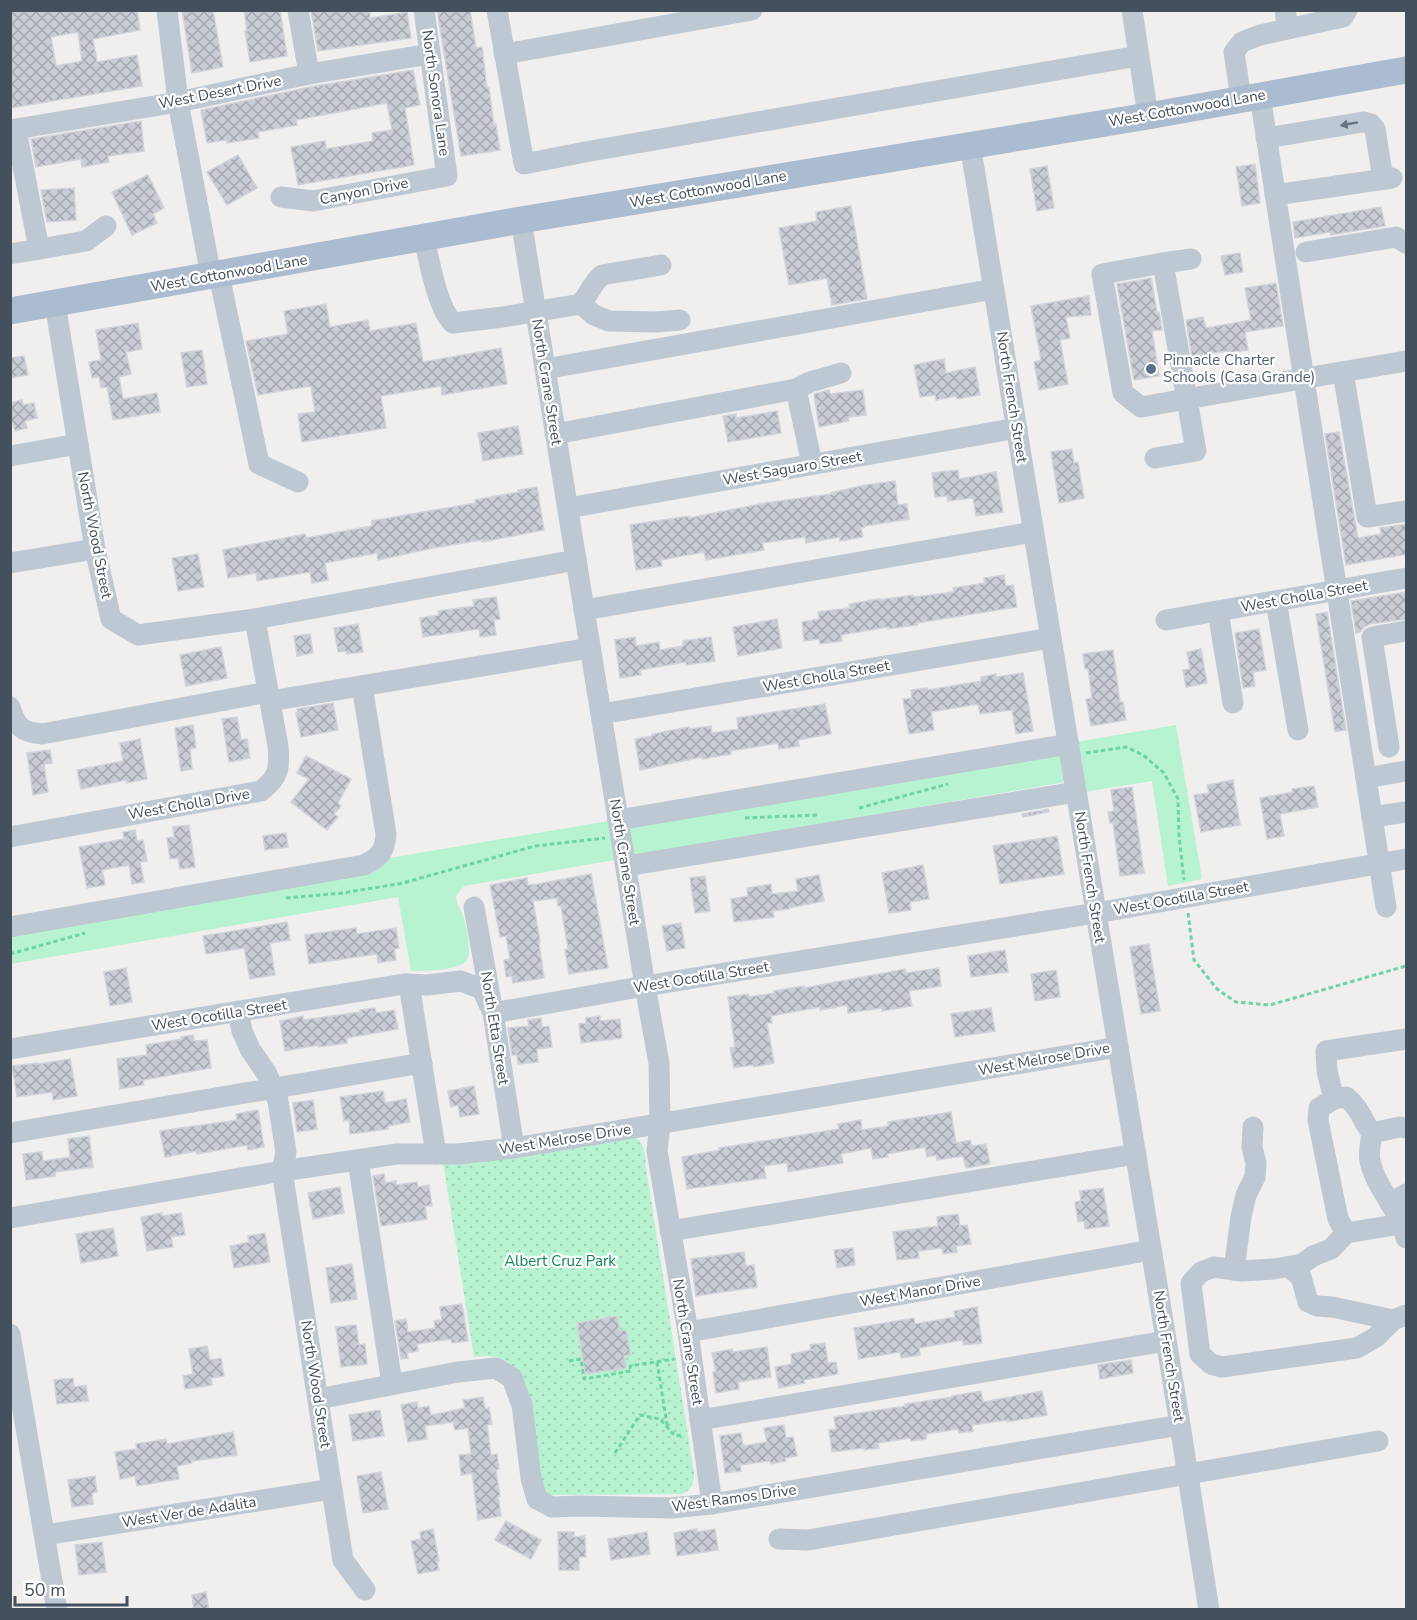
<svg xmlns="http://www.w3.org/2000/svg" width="1417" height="1620" font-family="'Nunito Sans',sans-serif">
<defs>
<pattern id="park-dots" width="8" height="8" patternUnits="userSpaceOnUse" patternTransform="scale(1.5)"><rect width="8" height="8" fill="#b7f3d1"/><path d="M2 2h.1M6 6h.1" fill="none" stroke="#9fd2b6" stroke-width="1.8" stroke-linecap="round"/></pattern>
<pattern id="building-cross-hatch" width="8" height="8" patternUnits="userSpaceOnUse" patternTransform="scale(1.5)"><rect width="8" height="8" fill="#c9ccd4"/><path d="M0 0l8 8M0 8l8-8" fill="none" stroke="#a5a8af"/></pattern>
</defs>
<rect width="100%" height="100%" fill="#f1eeee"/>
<path fill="#b7f3d1" d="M1176,725L1202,879L1168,886L1152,781L1084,792L1082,779L464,886L456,896C457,906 461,909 464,918C466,927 472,953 467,960C459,971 423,971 411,971L398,897L11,964V922Z"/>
<path fill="url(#park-dots)" d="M636,1138C646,1146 645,1155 646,1168L694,1473C694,1484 692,1489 682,1494L552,1495L545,1492L541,1484L521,1375C506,1358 497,1354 474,1357L442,1156Z"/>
<g fill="url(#building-cross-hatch)" stroke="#d1d3da" stroke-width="1.5" fill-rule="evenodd">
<path d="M20,10H137L140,30L93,39L97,62L137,55L142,86L10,108V12ZM78,32L82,61L56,66L51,37Z"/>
<polygon points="182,10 213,10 223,67 192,73"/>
<polygon points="244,10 280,10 287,56 250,62 245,31 247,31"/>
<polygon points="311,10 370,10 370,18 407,12 411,38 318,51"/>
<polygon points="437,10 470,10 476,48 482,47 487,88 489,88 494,125 496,124 500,150 461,156"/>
<polygon points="413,70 420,105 405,108 414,165 298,185 291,147 325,141 326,149 373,141 372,133 392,130 387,103 296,120 297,125 258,132 259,138 227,143 226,140 207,143 201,110 310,87"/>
<polygon points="141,121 144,151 108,156 109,162 82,167 81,159 36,167 31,139"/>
<polygon points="238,155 257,188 227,205 207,172"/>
<polygon points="1255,164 1260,203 1242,206 1236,167"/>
<polygon points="1047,166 1054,208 1037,211 1030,169"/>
<polygon points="148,175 164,208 153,214 157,223 132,235 112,192"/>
<polygon points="74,188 76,220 47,222 41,190"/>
<polygon points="851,206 867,299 832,305 827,278 789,285 779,228 817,221 816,212"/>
<polygon points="1381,207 1385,226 1331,235 1330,232 1295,238 1293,222"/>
<polygon points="1240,253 1243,272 1225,275 1221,256"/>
<polygon points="1151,278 1157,313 1159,312 1162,330 1152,331 1159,376 1134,380 1117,284"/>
<polygon points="1276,283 1283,326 1245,332 1248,350 1228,353 1227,351 1192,357 1186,320 1203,317 1206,328 1251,320 1245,288"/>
<polygon points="1089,296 1091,315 1066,317 1070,338 1060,340 1068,384 1039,390 1034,362 1041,360 1031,306"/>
<polygon points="326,304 330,327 368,320 370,331 416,323 423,362 501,348 507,384 442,395 441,386 381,396 386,428 302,442 298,414 315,412 311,386 258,395 246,341 288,334 284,311"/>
<polygon points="138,323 142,349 126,352 131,374 119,377 123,399 157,393 160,412 113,420 107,387 101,388 99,377 92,378 89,362 101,360 96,330"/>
<polygon points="202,350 207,384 187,387 181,353"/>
<polygon points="24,356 28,375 10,378 10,358"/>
<polygon points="944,359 946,373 975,367 980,395 957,399 956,396 936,400 935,395 920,397 914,365"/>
<polygon points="829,390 830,394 863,390 866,415 848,417 849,421 819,427 814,394"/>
<polygon points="22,400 23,405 34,403 37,418 25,421 27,428 15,431 13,423 10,424 10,403"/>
<polygon points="777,411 781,433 728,442 723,416 736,414 736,418"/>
<polygon points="518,426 523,454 483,461 478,433"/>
<polygon points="1339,432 1358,538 1381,534 1380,528 1407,524 1407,554 1346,565 1325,434"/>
<polygon points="1072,449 1074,463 1078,462 1084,498 1059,503 1051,452"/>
<polygon points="958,470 959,479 996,472 1003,512 976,516 973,498 948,501 947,496 935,497 932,473"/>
<polygon points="895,481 898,505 907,504 909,519 865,526 865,527 861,528 863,537 840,541 840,537 806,543 805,537 762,543 764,550 706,560 704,552 661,560 662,566 636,570 630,525 689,516 689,518 765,503 832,494 831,493 865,485"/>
<polygon points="537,487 544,530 482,542 482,540 433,548 378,560 377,553 325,563 328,580 312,583 310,572 257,581 256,573 228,578 223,550 305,534 306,538 372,526 372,521 475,503 475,500 519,492 518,490"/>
<polygon points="198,554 204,587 178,591 172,558"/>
<polygon points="1004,575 1006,586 1013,585 1017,607 917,623 917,625 888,629 888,627 841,635 842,641 820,644 819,639 804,641 802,622 819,619 818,612 850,608 849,604 879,599 879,600 913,595 914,597 954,592 953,588 985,583 984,578"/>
<polygon points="1407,592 1407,619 1370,624 1364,627 1360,632 1356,633 1351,601"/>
<polygon points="496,597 500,619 494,620 496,635 480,637 479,629 423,637 420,618 439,615 438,611 474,606 473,600"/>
<polygon points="1327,612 1346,730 1335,732 1316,614"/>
<polygon points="777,619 782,648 738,656 733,627"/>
<polygon points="358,624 363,652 347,654 346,651 338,652 334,628"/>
<polygon points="1259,629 1266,670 1253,672 1255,686 1243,688 1235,633"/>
<polygon points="310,634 313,653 297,656 294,636"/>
<polygon points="635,637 636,646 659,642 660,650 683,646 683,641 711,637 715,661 686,665 686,662 640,670 641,675 620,678 615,640"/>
<polygon points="221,647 227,678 186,686 180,655"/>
<polygon points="1201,649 1207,683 1186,687 1183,670 1190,669 1187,652"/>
<polygon points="1113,650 1120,702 1123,702 1126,720 1091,726 1086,699 1092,698 1088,669 1085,669 1083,654"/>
<polygon points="1023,673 1033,731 1016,734 1012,710 980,714 978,704 931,712 934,730 909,734 903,699 912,698 911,690 927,688 928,690 981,681 981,677 996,674 996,677"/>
<polygon points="333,703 338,730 301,737 296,713 298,713 297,709"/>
<polygon points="825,704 831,734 798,740 799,746 779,749 778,743 731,751 731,754 702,759 702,757 640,770 635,739 652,736 652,734 689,727 689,729 711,726 712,733 738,729 737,718"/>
<polygon points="237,717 241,740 247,739 250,758 229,762 222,719"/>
<polygon points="193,725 196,748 190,749 192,769 181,771 175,728"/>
<polygon points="140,739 147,779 127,783 126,780 81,789 77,770 123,761 120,743"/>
<polygon points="50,750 52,763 44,764 48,792 33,795 27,753"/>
<polygon points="306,756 351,779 338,803 341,806 334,814 338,817 327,830 291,802 309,779 297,773"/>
<polygon points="1233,780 1240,825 1201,832 1194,795 1209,793 1207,785"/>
<polygon points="1314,786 1318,807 1280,814 1284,836 1267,839 1260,798 1293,792 1292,789"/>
<polygon points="1132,787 1144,873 1120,876 1113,823 1110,823 1108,812 1114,811 1111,790"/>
<polygon points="1048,809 1049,812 1023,817 1022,814"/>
<polygon points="189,825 195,867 180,869 178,858 170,859 167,838 174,837 173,827"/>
<polygon points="135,830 137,841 143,840 147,861 140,862 144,882 132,884 129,865 102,870 105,885 87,888 79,847 124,839 123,832"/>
<polygon points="286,833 288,847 265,850 263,836"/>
<polygon points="1057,836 1064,874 1000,884 993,846"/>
<polygon points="923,865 929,899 910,902 911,910 889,913 882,873"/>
<polygon points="591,874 608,968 569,974 565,950 568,949 561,906 558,906 557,898 533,901 540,941 539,942 544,978 513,983 512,976 506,977 504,960 510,959 506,936 500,937 490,885 527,878 528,885 538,884"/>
<polygon points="819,875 824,901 789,908 789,909 773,911 774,917 734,922 731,899 748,896 747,888 771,884 772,894 798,891 796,879"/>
<polygon points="705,876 710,911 695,913 690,878"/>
<polygon points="287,922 290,940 270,943 275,975 250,979 244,948 206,954 203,936"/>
<polygon points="681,923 685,948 667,951 662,926"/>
<polygon points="356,928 357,934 396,928 399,948 394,949 396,960 378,963 377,954 309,964 305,935"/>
<polygon points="1149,944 1160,1011 1141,1014 1130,947"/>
<polygon points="1005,950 1008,972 971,977 968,956"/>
<polygon points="126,968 132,1002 110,1006 104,972"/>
<polygon points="939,968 941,986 909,991 912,1006 882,1011 882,1008 848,1013 847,1005 820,1010 820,1007 771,1016 772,1023 767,1023 774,1063 754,1067 753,1065 734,1068 730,1048 735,1047 728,997 748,994 749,997 774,993 774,991 804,986 804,988 905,969 906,973"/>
<polygon points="1056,970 1060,997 1035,1001 1031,974"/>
<polygon points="375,1008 376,1013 394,1010 398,1029 347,1038 347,1043 319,1047 319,1045 285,1051 280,1021 303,1016 303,1020 360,1012 360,1010"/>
<polygon points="991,1008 995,1031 955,1037 951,1014"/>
<polygon points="600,1016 600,1021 620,1019 622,1038 581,1043 579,1024 586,1023 586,1018"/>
<polygon points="541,1018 542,1027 549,1026 552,1047 537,1049 538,1062 518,1064 517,1055 512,1055 508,1028 529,1026 528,1020"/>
<polygon points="193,1035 194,1041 207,1040 211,1068 143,1080 144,1085 120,1089 117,1059 147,1055 146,1045 181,1039 181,1037"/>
<polygon points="70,1059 77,1096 53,1100 52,1092 17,1097 12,1066 38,1063 38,1064"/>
<polygon points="474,1086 479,1114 460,1117 458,1105 451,1107 448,1091"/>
<polygon points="383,1091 385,1103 406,1099 410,1122 388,1126 388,1129 350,1134 349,1120 344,1121 340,1097"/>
<polygon points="313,1100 317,1129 297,1132 293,1103"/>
<polygon points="258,1110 264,1147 248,1150 247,1145 197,1154 196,1151 165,1157 160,1131 237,1120 236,1114"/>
<polygon points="951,1112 956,1143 970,1140 972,1146 986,1144 990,1164 966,1168 963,1156 937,1160 936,1155 927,1157 925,1147 887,1154 888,1157 873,1159 871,1148 841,1154 843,1163 788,1172 787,1163 764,1166 766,1178 687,1189 682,1157 720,1150 719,1148 839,1129 838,1124 861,1120 862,1130 888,1126 888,1122"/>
<polygon points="89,1136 93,1167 55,1172 55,1176 26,1180 23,1154 42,1152 43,1161 70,1157 68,1139"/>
<polygon points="384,1174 385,1183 396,1181 396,1185 417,1182 418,1187 429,1185 432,1206 425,1206 427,1219 381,1226 373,1176"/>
<polygon points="340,1187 344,1213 313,1219 308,1193"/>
<polygon points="1103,1188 1109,1226 1085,1229 1084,1221 1078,1222 1075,1202 1081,1201 1080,1191"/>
<polygon points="162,1213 162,1216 181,1213 185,1235 171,1237 173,1247 147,1251 141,1217"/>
<polygon points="958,1214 960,1226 967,1225 971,1244 956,1246 957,1252 943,1254 942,1248 918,1251 919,1258 897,1260 893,1232 938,1226 937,1217"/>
<polygon points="113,1228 118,1256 81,1263 76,1234"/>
<polygon points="265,1233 270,1262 234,1268 230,1246 249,1242 248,1236"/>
<polygon points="853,1248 855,1265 837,1268 834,1250"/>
<polygon points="744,1252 746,1266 754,1265 757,1287 696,1296 691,1259"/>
<polygon points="352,1264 357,1299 331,1303 326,1268"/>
<polygon points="462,1304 468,1341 452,1343 451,1339 417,1344 418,1351 407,1353 408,1358 401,1359 395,1321 406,1319 408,1332 435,1328 434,1321 442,1320 440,1307"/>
<polygon points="977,1307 982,1343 963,1345 963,1340 919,1348 920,1355 901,1358 900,1352 859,1359 854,1328 914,1318 915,1324 955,1317 954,1311"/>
<polygon points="617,1316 620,1331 626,1330 631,1355 624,1356 626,1368 585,1374 577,1323"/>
<polygon points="356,1325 359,1345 365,1344 367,1364 341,1367 336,1327"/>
<polygon points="825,1343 828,1363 836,1362 838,1374 804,1380 805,1383 779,1388 775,1367 792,1364 791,1354 811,1350 810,1345"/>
<polygon points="207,1346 210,1360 221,1358 224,1376 211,1378 212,1385 185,1389 183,1376 193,1374 189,1349"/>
<polygon points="767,1347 771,1377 738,1382 739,1389 716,1393 713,1372 716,1372 712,1353 732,1349 733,1352"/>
<polygon points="1131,1360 1133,1373 1100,1379 1098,1365"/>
<polygon points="73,1378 74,1387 86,1385 88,1401 57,1404 54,1380"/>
<polygon points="981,1391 983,1402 1042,1391 1047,1415 1007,1422 1007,1420 972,1425 973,1431 959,1433 958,1429 926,1434 926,1439 911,1441 910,1438 878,1443 879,1448 864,1450 864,1448 832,1452 829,1430 836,1429 834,1417 906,1406 905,1404 953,1397 952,1396"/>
<polygon points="483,1397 485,1409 489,1408 492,1424 487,1425 491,1455 497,1454 499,1469 496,1470 500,1496 498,1496 501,1516 478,1520 472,1473 461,1475 459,1455 471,1454 468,1428 455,1430 453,1422 425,1426 427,1439 408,1442 401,1405 417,1402 418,1408 429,1406 431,1415 465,1408 463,1400"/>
<polygon points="380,1410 384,1436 353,1441 349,1415"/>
<polygon points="784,1425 786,1438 793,1437 797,1456 785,1458 786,1461 771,1464 770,1461 740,1465 741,1471 725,1473 720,1436 741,1433 743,1446 767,1442 764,1428"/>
<polygon points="233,1432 237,1455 192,1461 192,1463 177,1466 179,1479 137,1486 135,1476 120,1479 115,1452 137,1449 136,1444 166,1439 167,1444"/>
<polygon points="381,1472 388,1509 363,1513 357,1476"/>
<polygon points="95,1476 97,1492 92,1493 93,1504 72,1507 68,1480"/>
<polygon points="506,1521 541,1540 531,1559 495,1540"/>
<polygon points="433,1529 439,1561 437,1561 439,1570 418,1574 411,1541 421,1539 420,1532"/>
<polygon points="697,1529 697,1532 715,1529 718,1550 677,1556 674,1533"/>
<polygon points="558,1532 574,1532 574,1537 585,1536 586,1557 579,1557 579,1570 559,1570"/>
<polygon points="647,1532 650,1554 611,1560 608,1539"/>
<polygon points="102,1542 106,1572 79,1575 75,1545"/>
<polygon points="206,1592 209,1610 194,1610 192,1595"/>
</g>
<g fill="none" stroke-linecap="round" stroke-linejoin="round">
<g stroke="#6cd4a5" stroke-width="3" stroke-dasharray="4.5 3" stroke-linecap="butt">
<polyline points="1086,753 1126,747 1143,755 1164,773 1178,799 1179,836 1184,880"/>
<polyline points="859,808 948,784"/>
<polyline points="745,818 817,815"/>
<polyline points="286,898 343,893 403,883 535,846 605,838"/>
<polyline points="1188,913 1194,960 1217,989 1236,1002 1270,1005 1406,966"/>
<polyline points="10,954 85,933"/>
<polyline points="569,1361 581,1359 584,1379 631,1371 630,1366 674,1359"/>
<polyline points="657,1362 667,1425"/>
<polyline points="615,1453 640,1415 660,1419 675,1436 684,1435"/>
</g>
<g stroke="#bdc8d2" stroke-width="21">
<polyline points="167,10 178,102 211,276"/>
<polyline points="298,10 309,74"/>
<polyline points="497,10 524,164 585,152 1138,56"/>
<polyline points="1132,10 1148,116"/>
<polyline points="1285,10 1288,29"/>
<polyline points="504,54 752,10"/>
<polyline points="1260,96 1386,907"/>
<polyline points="1241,99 1234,52 1242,42 1260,35 1343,17 1347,10"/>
<polyline points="10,130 178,102 309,74 430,54"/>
<polyline points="16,130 39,249"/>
<polyline points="1266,138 1363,122 1371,124 1375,129 1383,179"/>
<polyline points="970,144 1180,1425 1209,1610"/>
<polyline points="1275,195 1392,178"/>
<polyline points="281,197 313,201 447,176 424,10"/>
<polyline points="521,220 645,986 659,1063 660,1125 657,1151 688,1332 712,1504"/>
<path d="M424,238C429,259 437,308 453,323L503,317L581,304C589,294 593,282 602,275L661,265"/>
<polyline points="1306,252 1396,237 1406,243"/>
<polyline points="10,254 86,241 106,226"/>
<polyline points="1163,263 1191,259"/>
<polyline points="219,275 259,464 298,482"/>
<polyline points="55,303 95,549 111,619 138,635 255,619 576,560"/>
<polyline points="581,304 594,315 609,321 655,322 680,320"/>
<polyline points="545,369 994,289"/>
<polyline points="1343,372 1367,517 1406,511"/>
<polyline points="796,389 812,464"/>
<polyline points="555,434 796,389 810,382 841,373"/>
<polyline points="10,456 78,444"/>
<path d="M1155,458L1196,451L1163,263L1102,274L1123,393L1141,407C1229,391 1318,376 1406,361"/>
<polyline points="568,508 1017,428"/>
<polyline points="10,563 95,549"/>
<polyline points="1276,601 1298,730"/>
<polyline points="584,610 1033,532"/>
<polyline points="1218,611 1233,703"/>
<polyline points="1166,620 1406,578"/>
<polyline points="270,701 590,648"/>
<path d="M10,707C16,727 22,732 42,734L268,692"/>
<polyline points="601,714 1051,638"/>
<polyline points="1389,747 1372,637 1406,631"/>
<polyline points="1366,778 1406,771"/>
<polyline points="1372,817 1406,812"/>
<polyline points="618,820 1069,744"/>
<path d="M10,837L261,791C279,777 280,768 278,746L255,619"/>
<polyline points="626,866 1076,792"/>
<polyline points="474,907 493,1013 514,1148"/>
<path d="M10,927L364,865C379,858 385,852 386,834L362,686"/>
<polyline points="409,984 436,1154"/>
<polyline points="238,1011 242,1031 250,1049 267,1074 278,1101 286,1152 282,1171 343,1560 365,1590"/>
<path d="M1406,1039L1326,1051L1327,1071L1334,1099L1346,1097C1361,1109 1361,1119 1372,1133C1371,1141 1368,1152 1370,1161C1376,1189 1400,1210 1406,1238"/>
<polyline points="10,1049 404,984 427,985 461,981 482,989 493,1013 645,986 1096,913 1406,859"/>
<polyline points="1334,1099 1319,1108 1318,1120 1338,1219 1346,1233"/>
<polyline points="10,1133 422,1063"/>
<polyline points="1372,1133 1400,1127 1406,1128"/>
<polyline points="358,1160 392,1384"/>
<polyline points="1390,1203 1406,1194"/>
<polyline points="10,1218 282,1171 397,1154 458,1154 514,1148 1118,1047"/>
<polyline points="1401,1224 1346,1233 1331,1249 1313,1256 1302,1264 1274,1269 1241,1271 1214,1267 1201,1272 1191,1283 1200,1354 1211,1364 1222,1367 1357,1348 1376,1337 1393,1320 1406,1315"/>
<polyline points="670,1231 1136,1154"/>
<polyline points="1289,1267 1301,1277 1308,1302 1317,1306 1332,1307 1393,1320"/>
<polyline points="1234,1270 1241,1217 1246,1195 1255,1177 1256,1163 1252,1147 1253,1127"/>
<polyline points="688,1332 1151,1250"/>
<polyline points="10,1334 57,1610"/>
<polyline points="318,1399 458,1372 496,1368 512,1378 522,1405 531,1478 537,1499 552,1507 581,1506 671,1508 712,1504 1180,1425"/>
<polyline points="700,1420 1166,1341"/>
<polyline points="45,1535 332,1489"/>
<polyline points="779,1539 808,1540 1378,1441"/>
</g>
<polyline stroke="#abbcd0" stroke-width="27" points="10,311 521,220 1148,116 1406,70"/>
</g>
<defs><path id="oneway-solid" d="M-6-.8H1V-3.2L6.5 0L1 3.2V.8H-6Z" transform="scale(1.5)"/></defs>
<use fill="#687480" href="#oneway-solid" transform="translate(1349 124) rotate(170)"/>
<circle fill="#5c6f8a" stroke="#fff" stroke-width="2" cx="1151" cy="369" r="6"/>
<g text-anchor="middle" stroke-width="4.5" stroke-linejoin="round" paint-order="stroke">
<g font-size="15" fill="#44505d" stroke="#fff">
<text transform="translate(220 92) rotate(-11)" y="5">West Desert Drive</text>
<text transform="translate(436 93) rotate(82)" y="5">North Sonora Lane</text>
<text transform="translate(1187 108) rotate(-10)" y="5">West Cottonwood Lane</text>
<text transform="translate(708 189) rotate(-10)" y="5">West Cottonwood Lane</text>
<text transform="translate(364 191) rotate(-11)" y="5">Canyon Drive</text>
<text transform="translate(229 273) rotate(-10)" y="5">West Cottonwood Lane</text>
<text transform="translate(547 382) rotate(81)" y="5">North Crane Street</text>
<text transform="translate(1012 397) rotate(81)" y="5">North French Street</text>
<text transform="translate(792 468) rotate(-10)" y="5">West Saguaro Street</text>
<text transform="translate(95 535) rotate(79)" y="5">North Wood Street</text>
<text transform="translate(1304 596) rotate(-10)" y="5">West Cholla Street</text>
<text transform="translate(826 676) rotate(-10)" y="5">West Cholla Street</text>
<text transform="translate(189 804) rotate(-10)" y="5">West Cholla Drive</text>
<text transform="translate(625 862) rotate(81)" y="5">North Crane Street</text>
<text transform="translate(1090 877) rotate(81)" y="5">North French Street</text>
<text transform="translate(1181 898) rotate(-10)" y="5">West Ocotilla Street</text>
<text transform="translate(701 977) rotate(-9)" y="5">West Ocotilla Street</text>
<text transform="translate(219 1015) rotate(-9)" y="5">West Ocotilla Street</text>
<text transform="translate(495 1028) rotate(81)" y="5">North Etta Street</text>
<text transform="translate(1044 1059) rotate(-10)" y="5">West Melrose Drive</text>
<text transform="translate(565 1139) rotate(-9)" y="5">West Melrose Drive</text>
<text transform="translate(920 1291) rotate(-10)" y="5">West Manor Drive</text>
<text transform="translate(688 1342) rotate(81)" y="5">North Crane Street</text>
<text transform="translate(1169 1356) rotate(81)" y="5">North French Street</text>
<text transform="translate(316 1384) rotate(81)" y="5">North Wood Street</text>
<text transform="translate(734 1498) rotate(-8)" y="5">West Ramos Drive</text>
<text transform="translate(189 1512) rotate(-9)" y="5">West Ver de Adalita</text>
</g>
<g font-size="15" fill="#4e5e75" stroke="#fff" text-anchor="start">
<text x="1163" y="365">Pinnacle Charter<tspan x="1163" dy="17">Schools (Casa Grande)</tspan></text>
</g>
<g font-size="15" fill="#0e864e" stroke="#fff">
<text x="560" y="1266">Albert Cruz Park</text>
</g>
</g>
<rect width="1417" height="1620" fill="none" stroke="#44505d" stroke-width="24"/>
<path d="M15 1596v9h112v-9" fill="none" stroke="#44505d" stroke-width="3"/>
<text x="24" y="1596" font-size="18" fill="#44505d" stroke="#ffffff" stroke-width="4.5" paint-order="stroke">50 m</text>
</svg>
